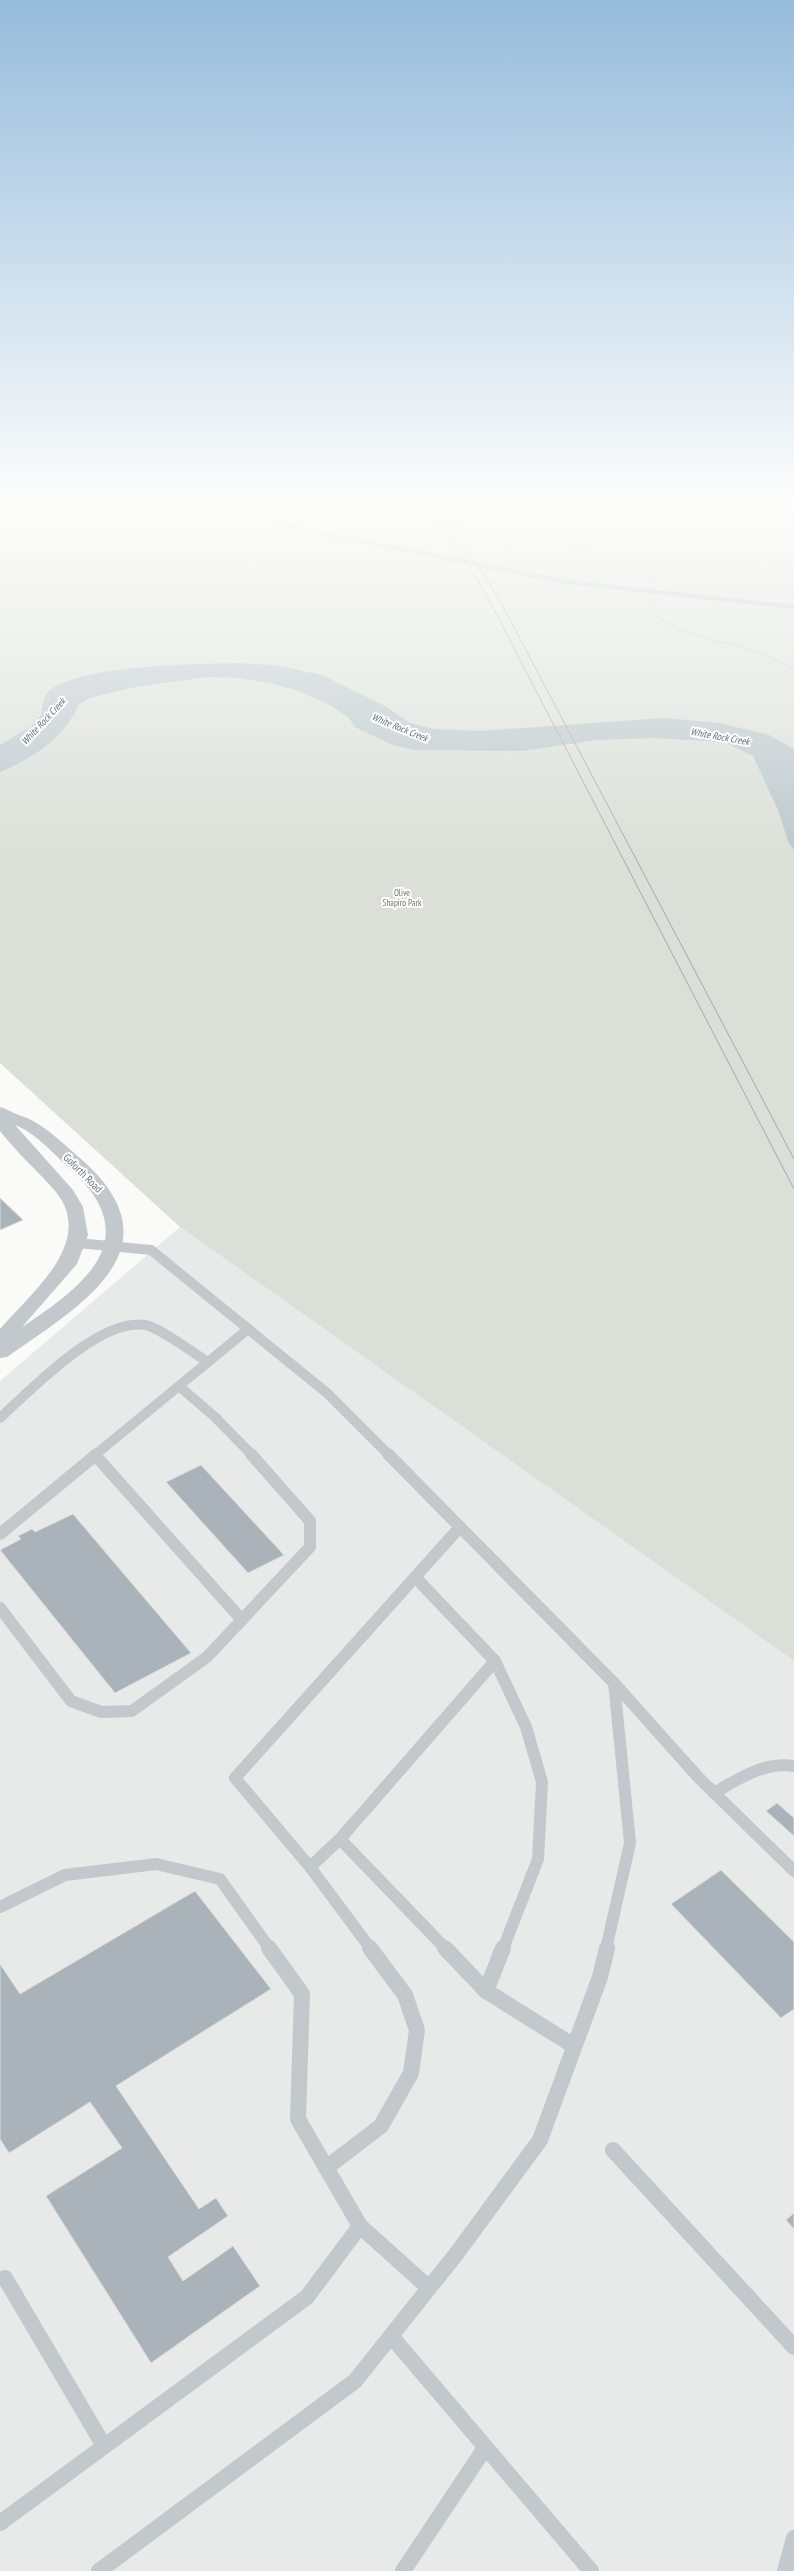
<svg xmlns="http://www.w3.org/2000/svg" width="794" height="2571" font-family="'PT Sans Narrow',sans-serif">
<rect width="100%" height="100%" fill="#fafaf8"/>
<polygon fill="#e8e9e9" points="180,1227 794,1661 794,2571 0,2571 0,1381"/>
<polygon fill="#dadfd7" points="0,506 782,506 794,509 794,1661 180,1227 0,1063"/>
<path fill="#bbc7cb" d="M236,663L276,665L322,675L385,706L410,723L434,729L478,731L664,718L719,723L769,735L794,749V850L788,841L778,810L753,756L724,742L653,738L597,740L522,751L414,750L390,744L355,727L349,718L330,705L299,691L270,683L239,678L206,677L130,688L89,698L77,706C77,712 72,717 69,722C51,747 27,760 0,772V745L32,726L41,715C42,706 43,696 50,690C83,665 193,664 236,663Z"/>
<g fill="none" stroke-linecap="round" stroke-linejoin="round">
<polyline stroke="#bbc7cb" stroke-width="4.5" points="226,506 284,526 566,582 794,607"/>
</g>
<g fill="#aab3b9" stroke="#dcdcda">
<polygon points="0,1198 23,1220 0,1230"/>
<polygon points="201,1465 284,1555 248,1573 166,1482"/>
<polygon points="73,1514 191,1653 115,1693 0,1550 21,1539 18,1536 32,1529 35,1532"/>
<polygon points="777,1803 794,1818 794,1836 766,1811"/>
<polygon points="721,1870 794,1942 794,2009 781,2018 671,1904"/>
<polygon points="195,1891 271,1989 116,2086 199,2209 216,2198 228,2216 168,2257 183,2281 233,2246 260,2286 151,2363 46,2196 122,2148 90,2102 9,2153 0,2139 0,1964 20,1994"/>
<polygon points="794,2213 794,2229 786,2220"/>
</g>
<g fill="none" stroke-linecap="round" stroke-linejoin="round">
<path stroke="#bbbfc2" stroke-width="1.5" stroke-dasharray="1 1" stroke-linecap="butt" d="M364,506L405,522L531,534L649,570L655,576L653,612C680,638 718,639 752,650C767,655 780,663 794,670"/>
<g stroke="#c3c8cc" stroke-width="10">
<polyline points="78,1243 151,1250 327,1393 389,1455"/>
<polyline points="180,1387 215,1417 252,1455"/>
<path d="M0,1418C31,1390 100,1317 145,1325C161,1328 193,1353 208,1362"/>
<polyline points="95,1455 247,1330"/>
</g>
<g stroke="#c3c8cc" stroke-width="12">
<polyline points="388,1454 614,1683 630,1843 606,1949"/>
<polyline points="95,1455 242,1620"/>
<polyline points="460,1527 235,1778 310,1867 340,1839 495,1661 526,1727 542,1782 538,1859 503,1949"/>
<polyline points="0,1534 97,1454"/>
<polyline points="415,1577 495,1661"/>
<polyline points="0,1608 71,1701 101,1712 132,1711 207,1657 310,1547 310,1521 251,1454"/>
<polyline points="614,1683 699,1778 794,1871"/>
<path d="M714,1793C738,1779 765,1761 794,1766"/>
<polyline points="340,1839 446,1949"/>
<polyline points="310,1867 371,1949"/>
<polyline points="0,1907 65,1875 156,1864 220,1879 270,1949"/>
</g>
<g stroke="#c3c8cc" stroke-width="16">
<polyline points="269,1948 302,1994 298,2119 360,2226 429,2288"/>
<polyline points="445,1948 486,1991"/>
<polyline points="503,1948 486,1991 574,2046"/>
<polyline points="613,2150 794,2347"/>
<polyline points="326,2168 381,2126 411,2073 417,2030 405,1995 370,1948"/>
<polyline points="5,2278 104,2446"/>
<polyline points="391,2336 591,2571"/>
<polyline points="0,2523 307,2297 360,2226"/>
<polyline points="99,2571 355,2381 457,2253 540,2140 600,1977 607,1948"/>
<polyline points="403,2571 485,2448"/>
<polyline points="785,2571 794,2538"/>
</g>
<path fill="#c3c8cc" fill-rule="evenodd" d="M0,1107C5,1108 9,1111 14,1113C20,1116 27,1117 33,1121C51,1131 66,1146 81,1159C182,1248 81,1305 7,1357L0,1358V1329C31,1293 96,1242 56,1192C38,1171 17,1153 0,1131ZM15,1125C34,1132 52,1152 67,1166C147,1236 89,1283 22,1327L77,1264L88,1235L83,1207L73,1190Z"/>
<g stroke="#a2aab0" stroke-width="1">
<polyline points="419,506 467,563 488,598 794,1189"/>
<polyline points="429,506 476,563 498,597 794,1159"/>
</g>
</g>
<linearGradient id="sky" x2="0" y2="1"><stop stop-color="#96bcdc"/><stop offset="0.58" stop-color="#fdfdfc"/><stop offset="1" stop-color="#fdfdfc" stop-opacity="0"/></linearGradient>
<rect width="794" height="866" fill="url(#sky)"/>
<g text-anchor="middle" stroke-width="4" stroke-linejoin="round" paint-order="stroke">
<g font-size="9" fill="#687a64" stroke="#fff">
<text x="402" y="896">Olive<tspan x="402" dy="10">Shapiro Park</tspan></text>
</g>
<g font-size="10" font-style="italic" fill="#60757c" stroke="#fff">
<text transform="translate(43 721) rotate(-47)" y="4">White Rock Creek</text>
<text transform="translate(400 727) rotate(22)" y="4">White Rock Creek</text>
<text transform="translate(720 736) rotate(10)" y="4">White Rock Creek</text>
</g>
<g font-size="11" fill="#657683" stroke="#fff">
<text transform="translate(83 1173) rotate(45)" y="4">Goforth Road</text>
</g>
</g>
</svg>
